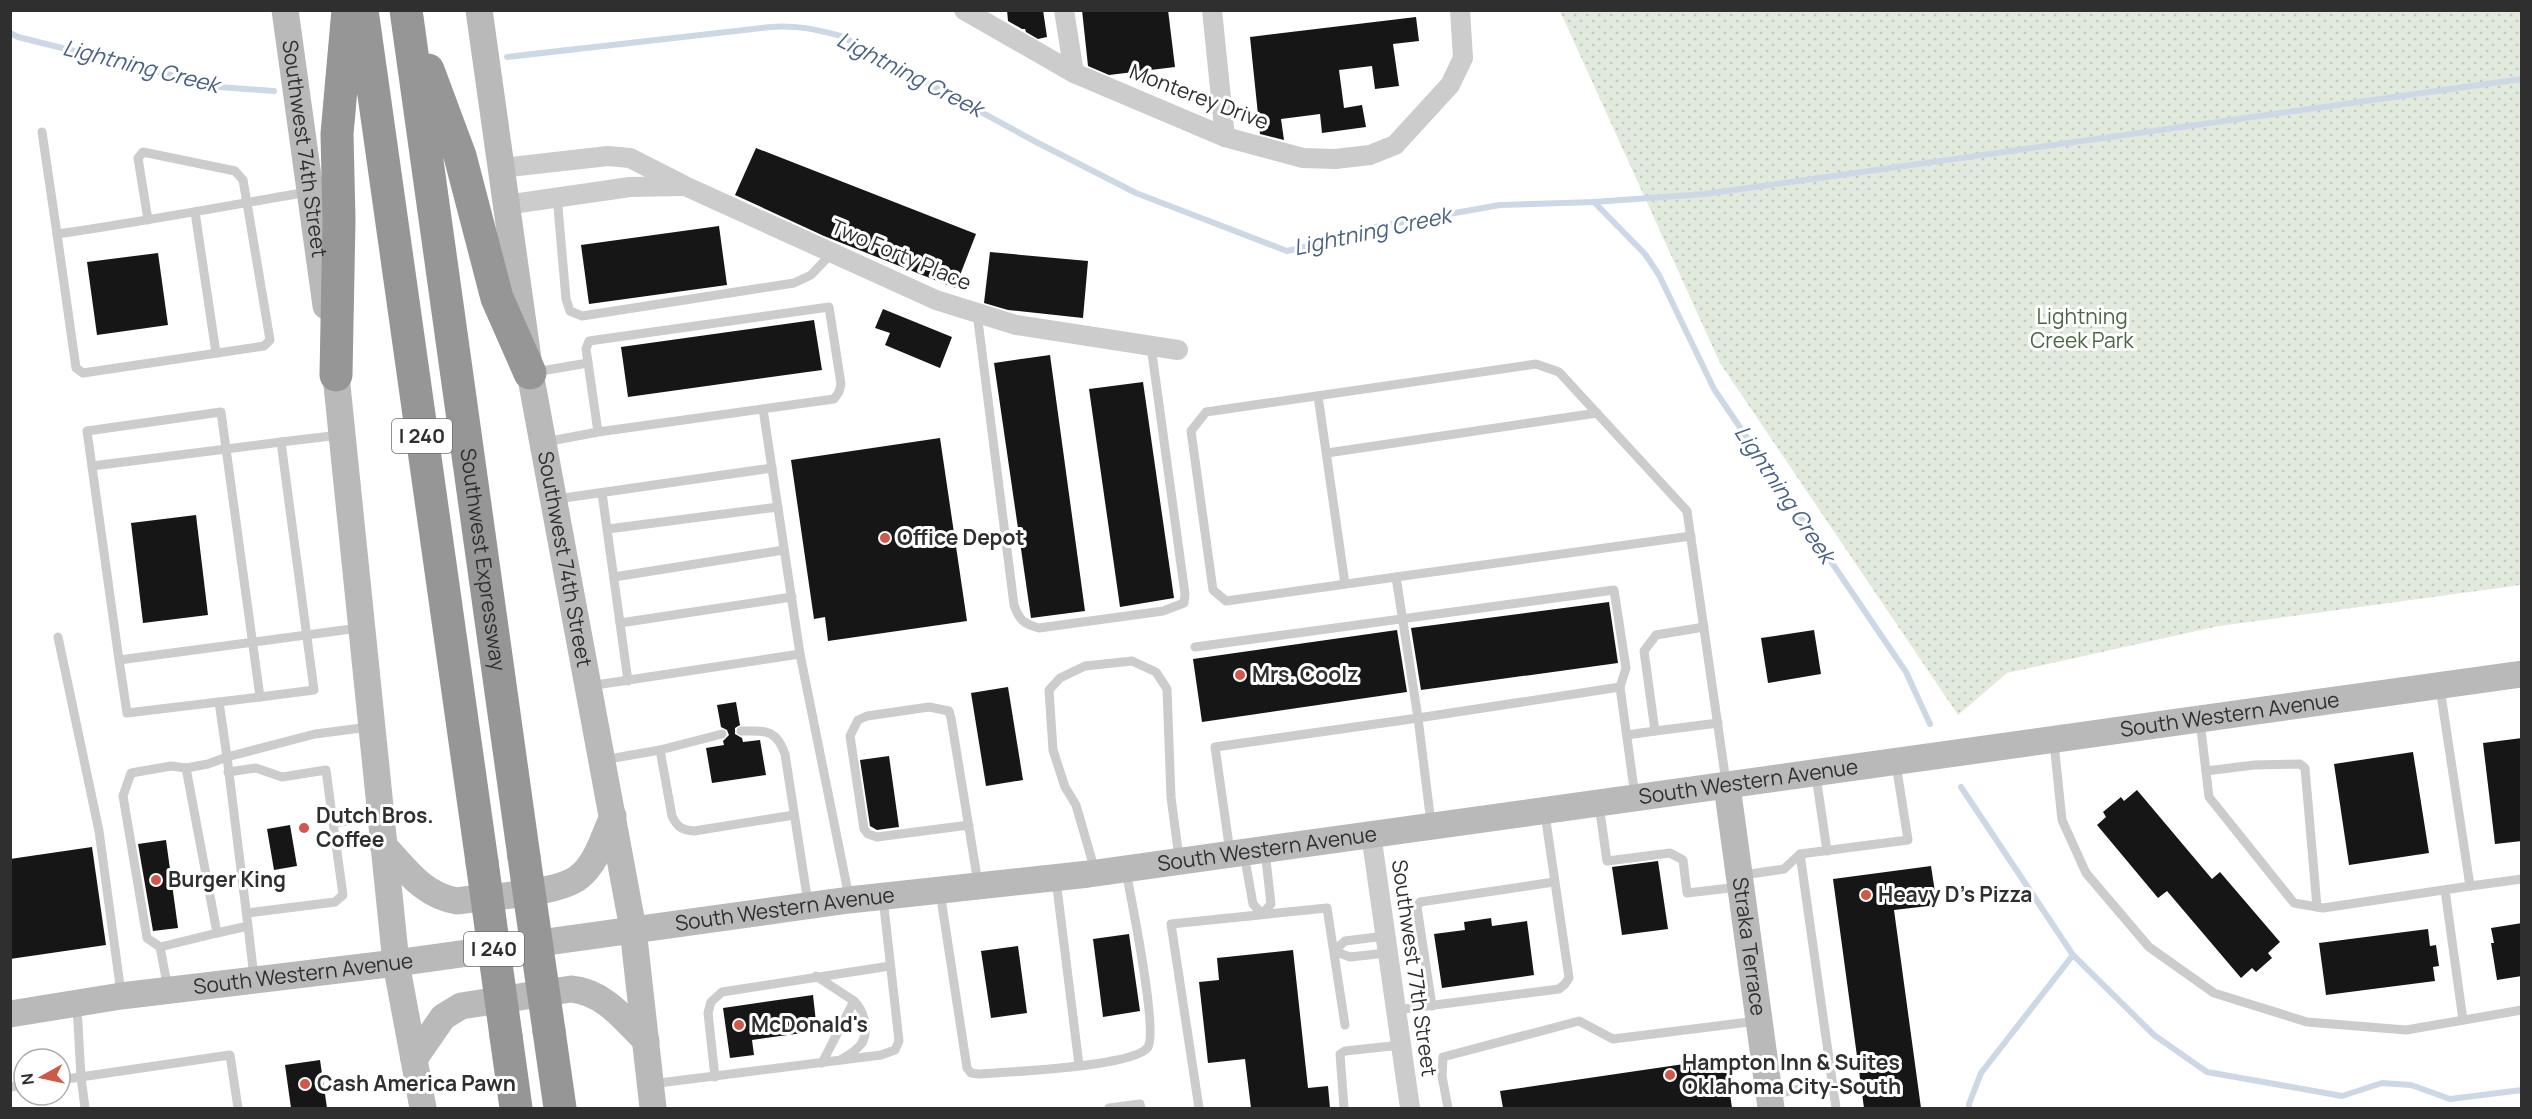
<svg xmlns="http://www.w3.org/2000/svg" width="2532" height="1119" font-family="Manrope,sans-serif">
<defs>
<pattern id="park-dots" width="8" height="8" patternUnits="userSpaceOnUse" patternTransform="scale(1.5)"><rect width="8" height="8" fill="#e2eade"/><path d="M2 2h.1M6 6h.1" fill="none" stroke="#c2c9bf" stroke-width="1.8" stroke-linecap="round"/></pattern>
</defs>
<rect width="100%" height="100%" fill="#fff"/>
<polygon fill="url(#park-dots)" points="1560,11 2521,11 2521,585 2219,626 2007,673 1958,715 1720,363"/>
<g fill="none" stroke-linecap="round" stroke-linejoin="round">
<g stroke="#cdd8e7" stroke-width="6">
<polyline points="10,33 18,37 219,87 274,91"/>
<path d="M507,57L770,27C797,25 815,29 841,36L1038,143L1136,193L1287,251L1341,238L1364,229L1500,205L1594,202L1705,194L2522,79"/>
<polyline points="1594,202 1645,254 1659,275 1714,389 1906,672 1930,724"/>
<polyline points="1961,787 2073,955 2154,1035 2207,1072 2342,1096 2382,1083 2411,1085 2450,1099 2522,1090"/>
<polyline points="1969,1108 1969,1104 1981,1073 2073,955"/>
</g>
</g>
<g fill="#161616">
<polygon points="1007,10 1043,10 1047,37 1038,39 1026,32 1025,29 1022,29 1008,21"/>
<polygon points="1082,10 1168,10 1175,67 1109,75 1088,66"/>
<polygon points="1416,17 1419,41 1393,44 1399,86 1375,89 1372,66 1339,70 1344,108 1362,105 1366,127 1322,133 1320,114 1281,119 1284,140 1260,134 1250,37"/>
<polygon points="756,148 976,234 955,288 824,236 735,195"/>
<polygon points="719,226 727,285 589,304 581,245"/>
<polygon points="990,252 1088,261 1083,318 1008,310 984,303"/>
<polygon points="158,253 168,325 97,335 87,262"/>
<polygon points="883,309 952,337 940,368 885,345 890,333 875,328"/>
<polygon points="814,320 822,370 628,397 621,347"/>
<polygon points="1050,355 1085,611 1031,618 994,363"/>
<polygon points="1143,382 1174,598 1120,607 1089,389"/>
<polygon points="940,438 967,621 828,641 825,617 814,619 791,460"/>
<polygon points="196,515 208,615 143,623 131,523"/>
<polygon points="1609,602 1618,663 1421,690 1411,628"/>
<polygon points="1397,630 1407,692 1202,722 1193,659"/>
<polygon points="1814,630 1821,674 1768,683 1761,638"/>
<polygon points="1008,687 1023,780 986,786 971,693"/>
<polygon points="736,702 740,725 735,728 735,734 742,738 743,742 760,740 766,775 712,783 706,748 724,745 723,741 729,735 727,730 721,727 717,705"/>
<polygon points="2522,738 2522,841 2495,844 2483,743"/>
<polygon points="2413,752 2429,853 2349,865 2334,764"/>
<polygon points="889,756 899,827 877,830 870,826 860,760"/>
<polygon points="2137,790 2212,879 2220,872 2280,942 2268,953 2272,958 2256,972 2252,968 2241,978 2167,891 2158,898 2097,825 2106,817 2103,812 2121,797 2124,801"/>
<polygon points="290,825 297,866 274,870 267,829"/>
<polygon points="166,840 178,928 153,931 138,844"/>
<polygon points="92,847 106,945 10,959 10,859"/>
<polygon points="1658,861 1668,929 1622,935 1612,867"/>
<polygon points="1931,866 1937,905 1894,910 1921,1108 1864,1108 1833,879"/>
<polygon points="1491,918 1492,926 1527,921 1534,975 1442,988 1434,934 1465,930 1464,922"/>
<polygon points="2522,923 2522,976 2497,980 2491,943 2494,943 2491,928"/>
<polygon points="2428,929 2430,946 2436,945 2439,966 2433,967 2435,981 2326,995 2319,943"/>
<polygon points="1129,934 1140,1011 1103,1017 1093,939"/>
<polygon points="1018,946 1027,1013 991,1018 981,951"/>
<polygon points="1293,950 1308,1088 1328,1086 1330,1108 1251,1108 1245,1059 1208,1063 1199,982 1219,980 1217,958"/>
<polygon points="813,995 817,1031 752,1040 754,1055 730,1058 723,1008"/>
<polygon points="1725,1058 1732,1108 1503,1108 1500,1091"/>
<polygon points="320,1060 327,1108 291,1108 285,1065"/>
</g>
<g fill="none" stroke-linecap="round" stroke-linejoin="round">
<g stroke="#ccc" stroke-width="9">
<polyline points="42,132 57,234"/>
<polyline points="557,196 566,299 570,311 582,316 794,283 811,275 833,252"/>
<polyline points="195,212 216,353"/>
<path d="M148,220L138,158L143,152L235,171L243,180L247,203L270,340L264,346L83,373L76,368L57,234C141,222 225,206 308,192"/>
<path d="M977,313L1014,605C1019,620 1024,624 1039,628L1163,611L1184,603L1185,594L1151,346"/>
<polyline points="535,372 588,363"/>
<polyline points="1318,396 1345,584"/>
<polyline points="763,409 800,654 849,897"/>
<polyline points="545,442 598,432 834,399 839,392 841,384 829,307 589,341 586,349 598,432"/>
<polyline points="1327,453 1597,413"/>
<polyline points="92,466 281,442"/>
<polyline points="602,493 628,681"/>
<polyline points="557,499 772,468"/>
<polyline points="608,529 778,507"/>
<polyline points="614,577 784,550"/>
<polyline points="1396,577 1691,536"/>
<polyline points="620,623 792,597"/>
<polyline points="1704,627 1656,635 1644,651 1655,731 1718,723"/>
<polyline points="58,637 99,831 121,993"/>
<polyline points="1195,647 1614,590 1626,668 1620,687"/>
<path d="M119,660L127,713L260,697L221,412L87,431L119,660C199,649 279,638 359,628"/>
<polyline points="589,686 800,654"/>
<polyline points="2440,688 2470,886 2522,879"/>
<polyline points="260,697 314,690 281,442 340,435"/>
<polyline points="219,702 227,757 315,734 369,727"/>
<polyline points="2200,721 2209,797 2294,903 2323,908 2470,886"/>
<path d="M741,731C764,731 776,728 785,754L808,903"/>
<polyline points="1627,735 1655,731"/>
<polyline points="2054,743 2062,820 2086,873 2149,947 2214,993 2307,1022 2406,1030 2522,1010"/>
<path d="M660,750L672,816C677,827 682,830 694,831L794,815"/>
<polyline points="603,760 660,750 722,734"/>
<polyline points="186,768 171,766 131,773 123,796 147,938 160,947 217,933"/>
<polyline points="2206,771 2254,765 2300,764 2305,768 2317,907"/>
<polyline points="228,772 256,768 282,777 326,770 333,823"/>
<polyline points="1816,776 1827,851"/>
<polyline points="1599,805 1607,861 1670,853 1683,860 1687,893 1739,887"/>
<polyline points="1431,823 1418,718 1620,687 1635,796"/>
<polyline points="969,825 877,837 868,834 864,829 850,736 858,720 867,716 929,707 949,711 951,718 978,883"/>
<polyline points="1230,852 1215,747 1418,718 1396,577 1226,601 1213,590 1191,431 1206,412 1536,364 1559,372 1687,511 1726,782"/>
<polyline points="1244,854 1253,904 1262,914 1271,904 1265,851"/>
<polyline points="1095,871 1076,805 1065,787 1053,750 1049,690 1060,678 1085,666 1132,661 1156,672 1167,689 1171,797 1179,858"/>
<polyline points="1743,875 1784,869 1800,854"/>
<polyline points="1056,880 1079,1065"/>
<polyline points="2445,890 2463,1020"/>
<path d="M940,892L967,1068L971,1073L978,1074C1006,1072 1135,1067 1148,1047C1158,1030 1131,898 1126,871"/>
<polyline points="247,913 335,902 343,895 333,823 378,816"/>
<polyline points="248,926 227,757 208,764 186,768 217,933 248,926 254,977"/>
<polyline points="1385,936 1345,941 1334,951 1350,957 1387,953"/>
<polyline points="160,947 168,989"/>
<polyline points="816,976 854,1001 822,1063"/>
<polyline points="77,1006 81,1077 85,1108"/>
<polyline points="1432,1006 1417,907 1420,902 1554,882"/>
<polyline points="1396,1010 1559,989 1565,984 1569,978 1545,814"/>
<path d="M842,1059C849,1055 857,1050 862,1043C869,1030 864,1010 854,1001"/>
<polyline points="715,1077 708,1013 711,1002 722,992 890,966"/>
<polyline points="60,1080 230,1055 238,1108"/>
<polyline points="651,1084 881,1055 895,1050 899,1041 883,898"/>
<polyline points="10,1087 24,1085"/>
<polyline points="1770,1095 1814,1086 1833,1089"/>
<polyline points="1109,1108 1140,1104 1141,1108"/>
<polyline points="1199,1108 1171,924 1327,908 1345,1025"/>
<polyline points="1344,1108 1340,1054 1345,1051 1401,1045"/>
<polyline points="1448,1108 1442,1076 1443,1057 1579,1021 1613,1039 1757,1021"/>
<polyline points="1836,1108 1800,854 1908,840 1896,764"/>
</g>
<g stroke="#ccc" stroke-width="20">
<polyline points="964,10 1074,73 1225,137 1303,158 1335,159 1370,155 1395,145 1450,85 1463,58 1460,10"/>
<polyline points="1064,10 1074,73"/>
<polyline points="1212,10 1225,137"/>
<polyline points="501,168 608,156 630,158 685,186 936,300 1016,325 1178,350"/>
<polyline points="506,205 630,187 682,186"/>
<polyline points="1371,834 1410,1108"/>
</g>
<g stroke="#b9b9b9" stroke-width="27">
<path id="s1" d="M285,10L326,306"/>
<path id="s2" d="M479,10L530,373L633,929L653,1108"/>
<polyline points="334,356 396,963 423,1108"/>
<path id="s3" d="M1727,786L1771,1108"/>
<path d="M383,845C406,869 422,895 457,901C485,897 559,894 579,877C597,863 604,836 613,816"/>
<path id="s4" d="M10,1014L121,996L396,963L849,900L1089,874L2522,674"/>
<path d="M414,1059L443,1017L461,1006L571,989C604,992 624,1019 646,1041"/>
</g>
<g stroke="#969696" stroke-width="33">
<polyline points="362,10 482,862"/>
<path id="s5" d="M406,10L524,857"/>
<polyline points="428,70 460,156 497,298 530,373"/>
<polyline points="336,375 339,220 337,134 348,10"/>
<polyline points="549,1031 560,1108"/>
<polyline points="506,1036 516,1108"/>
</g>
<g stroke="#969696" stroke-width="33">
<polyline points="524,857 549,1031"/>
<polyline points="482,862 506,1036"/>
</g>
</g>
<g fill="#cf5848" stroke="#fff" stroke-width="2">
<circle cx="885" cy="538" r="6"/>
<circle cx="1240" cy="675" r="6"/>
<circle cx="304" cy="828" r="6"/>
<circle cx="156" cy="880" r="6"/>
<circle cx="1866" cy="895" r="6"/>
<circle cx="739" cy="1025" r="6"/>
<circle cx="1670" cy="1075" r="6"/>
<circle cx="305" cy="1084" r="6"/>
</g>
<g text-anchor="middle" stroke-width="6" stroke-linejoin="round" paint-order="stroke">
<g fill="#fff" stroke="#6d6d6d" stroke-width="1.5">
<rect x="392" y="419" width="60" height="34" rx="4.5"/>
<rect x="464" y="932" width="60" height="34" rx="4.5"/>
</g>
<g font-size="20" font-weight="bold" fill="#2f2f2f">
<text x="422" y="443">I 240</text>
<text x="494" y="956">I 240</text>
</g>
<g font-size="21" fill="#2f2f2f" stroke="#fff">
<text transform="translate(1199 97) rotate(21)" y="7">Monterey Drive</text>
<text dy="7" stroke="none"><textPath href="#s1" startOffset="140">Southwest 74th Street</textPath></text>
<text transform="translate(901 255) rotate(23)" y="7">Two Forty Place</text>
<text dy="7" stroke="none"><textPath href="#s5" startOffset="555">Southwest Expressway</textPath></text>
<text dy="7" stroke="none"><textPath href="#s2" startOffset="556">Southwest 74th Street</textPath></text>
<text dy="7" stroke="none"><textPath href="#s4" startOffset="2240">South Western Avenue</textPath></text>
<text dy="7" stroke="none"><textPath href="#s4" startOffset="1754">South Western Avenue</textPath></text>
<text dy="7" stroke="none"><textPath href="#s4" startOffset="1268">South Western Avenue</textPath></text>
<text dy="7" stroke="none"><textPath href="#s4" startOffset="782">South Western Avenue</textPath></text>
<text dy="7" stroke="none"><textPath href="#s3" startOffset="162">Straka Terrace</textPath></text>
<text transform="translate(1414 968) rotate(82)" y="7">Southwest 77th Street</text>
<text dy="7" stroke="none"><textPath href="#s4" startOffset="296">South Western Avenue</textPath></text>
</g>
<g font-size="21" fill="#4b6542" stroke="#fff">
<text x="2082" y="324">Lightning<tspan x="2082" dy="24">Creek Park</tspan></text>
</g>
<g font-size="21" font-weight="bold" fill="#2f2f2f" stroke="#fff" text-anchor="start">
<text x="897" y="545">Office Depot</text>
<text x="1252" y="682">Mrs. Coolz</text>
<text x="316" y="823">Dutch Bros.<tspan x="316" dy="24">Coffee</tspan></text>
<text x="168" y="887">Burger King</text>
<text x="1878" y="902">Heavy D's Pizza</text>
<text x="751" y="1032">McDonald's</text>
<text x="1682" y="1070">Hampton Inn &amp; Suites<tspan x="1682" dy="24">Oklahoma City-South</tspan></text>
<text x="317" y="1091">Cash America Pawn</text>
</g>
<g font-size="22" font-style="italic" fill="#476186" stroke="#fff">
<text transform="translate(141 66) rotate(14)" y="8">Lightning Creek</text>
<text transform="translate(910 74) rotate(27)" y="8">Lightning Creek</text>
<text transform="translate(1372 231) rotate(-12)" y="8">Lightning Creek</text>
<text transform="translate(1785 494) rotate(56)" y="8">Lightning Creek</text>
</g>
</g>
<rect width="2532" height="1119" fill="none" stroke="#2f2f2f" stroke-width="24"/>
<g transform="translate(42 1077) rotate(262)"><circle r="28" fill="#ffffff" stroke="#acacac" stroke-width="1.5"/>
<path d="M0-4.5L10 22L0 15L-10 22Z" fill="#cf5848"/>
<text y="-9" font-size="16" font-weight="bold" text-anchor="middle" fill="#2f2f2f">N</text>
</g>
</svg>
